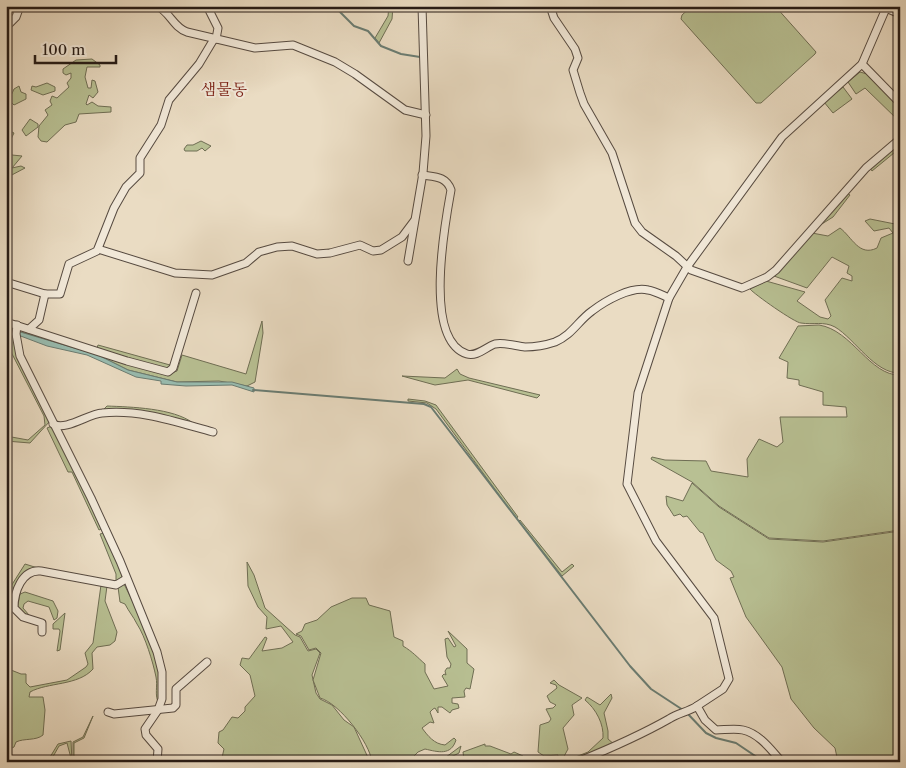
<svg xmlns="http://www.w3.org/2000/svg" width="906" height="768" font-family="'Libre Caslon Text','Noto Serif KR',serif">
<rect width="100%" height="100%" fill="#eadcc3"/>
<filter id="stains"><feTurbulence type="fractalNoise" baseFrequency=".004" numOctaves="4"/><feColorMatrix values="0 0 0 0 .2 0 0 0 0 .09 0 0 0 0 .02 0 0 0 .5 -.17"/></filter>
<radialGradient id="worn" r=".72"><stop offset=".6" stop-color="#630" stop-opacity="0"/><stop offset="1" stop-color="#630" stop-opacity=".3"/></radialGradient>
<g fill="#b8c093" stroke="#6f6e54">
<polygon points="389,6 393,6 392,19 379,43 375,38 388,16"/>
<polygon points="692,6 775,6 816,52 815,54 761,103 756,103 681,19 682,15"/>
<polygon points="92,59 100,65 100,67 87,67 85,77 88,88 91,88 92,80 95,81 98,92 93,98 89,95 86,104 87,105 92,102 98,106 111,107 111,112 79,114 76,122 65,125 47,142 41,141 38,137 39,126 48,115 45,110 52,105 50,101 52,96 57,98 69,87 67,83 71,78 71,73 66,75 63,73 63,69 76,60"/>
<polygon points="860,72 867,74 900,108 900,122 865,88 856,94 848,82"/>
<polygon points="47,83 55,87 55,91 43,95 31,90 32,86 36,87"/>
<polygon points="19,86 21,92 26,94 26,99 14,105 9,100 14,89"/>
<polygon points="843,87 852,99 833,113 824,102"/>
<polygon points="30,119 38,124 38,127 26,136 22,130"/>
<polygon points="6,129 14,133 11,139 10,152 12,155 22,156 12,168 21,166 25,168 8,177 11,185 6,186"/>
<polygon points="900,140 900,148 872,171 870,168"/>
<polygon points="201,141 211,146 205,151 202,148 197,151 185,151 184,149 187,145 193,145"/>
<polygon points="847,193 850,195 833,217 817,227"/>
<path d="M870,219L900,225V373C875,374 855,339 835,327C824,321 813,325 801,323C795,323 754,294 750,289L766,281L805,292L797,301L820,317L828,319L831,316L825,300L842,278L852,281V276L847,273L849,266L832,257L807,288L774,276L812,233L828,236L840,228C852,237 859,257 877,248L881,238L893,233L889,228L874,231L865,221Z"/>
<polygon points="262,321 263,333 255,382 247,386 219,381 177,382 128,370 98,355 17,331 168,374 177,371 182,355 246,374"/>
<path d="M819,325C852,330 870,376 900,375V530L823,541L769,538L719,506L692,482L651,459L652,457L665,460L706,461L711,471L748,477L747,459L759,439L777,447L783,442L780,417H847L846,407L823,405V392L799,385V380L787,378L788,362L779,358L798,326Z"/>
<polygon points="6,330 13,331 14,340 50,421 30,443 6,441 6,436 28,440 45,425 44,416 10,350"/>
<polygon points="98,345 170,365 172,366 168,370 97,348"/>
<polygon points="457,369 460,374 469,378 540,395 537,398 468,380 435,385 402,376 445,378"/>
<polygon points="408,399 425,401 436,405 518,517 516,518 436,409 427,403 408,401"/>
<path d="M107,406C131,407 173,408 193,423L102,411Z"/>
<polygon points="52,426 103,528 99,530 72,472 68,472 47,428"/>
<polygon points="692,483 719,507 769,539 823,542 900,531 900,762 838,762 835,748 814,728 791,699 782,667 746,617 730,578 734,577 731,571 716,560 703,533 700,532 687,516 683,517 680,514 674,516 667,505 666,496 683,501"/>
<polygon points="520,520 562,572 572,564 574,566 562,576 519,521"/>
<polygon points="104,533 122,574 122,578 116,584 116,574 100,534"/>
<polygon points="247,562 254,575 265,608 295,635 300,637 308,651 316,649 320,653 312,675 316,693 320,699 332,705 344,720 354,727 370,762 221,762 224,749 218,743 219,732 223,730 232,717 238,718 245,711 245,707 255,696 250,675 240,665 242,658 249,659 265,637 267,638 262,651 282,648 293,642 281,626 266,629 267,617 258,607 248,586"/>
<polygon points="25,564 41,569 20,581 6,606 6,594"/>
<path d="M124,584L140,616L160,669L159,704C154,695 158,686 156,677C153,662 145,636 137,624C133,616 129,612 125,604L120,602L118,587Z"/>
<path d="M101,585L107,586L105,601L117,632L115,641L110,645L97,647L92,653L93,669C78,686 48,682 30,692L29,697H43L45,710L43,735C36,741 24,738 16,742L14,747L6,751V668L21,674H26V683L30,687L67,680L86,667L88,664L85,653L93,643Z"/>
<polygon points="25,592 53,601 58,611 57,618 54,620 49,607 28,601 24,604 23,608 29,615 21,613 17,610 20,594"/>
<path d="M352,598H366L369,605L390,611L394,637L403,641V646C413,652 417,657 425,664V672L434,689L448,686L442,676L444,674L446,675L445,671L447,668H450L451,664L447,657L445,639L448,638L454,647L456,646L448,631L467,649V663L474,669L470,689L466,688L464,691L465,697L452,698V703L458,704L459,708L452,710L450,713L442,707H438V713L435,708L433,709L430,712L434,723L430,722L422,728C428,736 434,744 445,745L454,738L456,740C451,756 438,752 425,749L418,752L408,762H372C370,743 339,703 320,698L313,680L321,653L316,648L309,650L301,636L296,634L302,631L305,624L317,620L331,607Z"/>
<polygon points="65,613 60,650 57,651 60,631 59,629 53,629 53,624"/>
<polygon points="554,680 559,685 582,698 572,705 574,715 563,728 568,749 561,762 557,762 558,755 544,756 538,752 540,725 549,722 551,719 546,709 553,708 556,705 550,702 547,696 557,688 556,685 550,683"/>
<path d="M611,694L612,698L604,713L608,731V739L615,745L575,762H563L588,752L603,738C604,724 596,709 585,700L587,697L600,705Z"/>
<polygon points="93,716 84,738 74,743 74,756 90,762 73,762 73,742 83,737"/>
<polygon points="71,741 72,762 67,743 59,746 50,762 47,762 58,744"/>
<polygon points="485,744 485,746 490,746 511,754 514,752 523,756 528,762 435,762 442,760 461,746 459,753 447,759 464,760 463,752"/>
</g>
<polygon fill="#98bcb0" stroke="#6a7c72" points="17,331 98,355 128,370 177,382 232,382 254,388 254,392 232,385 186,386 161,384 161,381 136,377 87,355 47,346 18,335"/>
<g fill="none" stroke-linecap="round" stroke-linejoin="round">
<g stroke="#6a7c72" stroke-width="2">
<polyline points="334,6 354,26 368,31 381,46 401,54 420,57"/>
<polyline points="253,390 424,404 431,407 630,666 651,689 683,710"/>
<polyline points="687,713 706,733 716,738 736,743 764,762"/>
</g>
<defs>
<g id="minor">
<path d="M157,6C170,12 173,27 187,32L255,48L293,45L335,62L355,74L405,110L426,115"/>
<polyline points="207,6 218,28 216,39"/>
<polyline points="550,6 554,18 575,49 578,58 573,70 580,93 584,104 612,153 635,223 642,232 676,256 691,270 742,288 767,277 776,270 866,168 900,139"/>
<polyline points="886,8 900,14"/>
<polyline points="6,27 16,17 20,6"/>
<polyline points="862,64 900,103"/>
<path d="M422,175C435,177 446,176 451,190C445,223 423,340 467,354C477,357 486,347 495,344C504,342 516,346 525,347C535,347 546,345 555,342C572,335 578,321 592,311C605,301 631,286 648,290C655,291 662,295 669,298"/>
<polyline points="98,249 175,273 212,275 246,263 259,252 277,247 292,246 317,254 330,253 360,245 373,251 381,250 402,237 414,221"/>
<polyline points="408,261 423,173 426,136 422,6"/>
<polyline points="6,282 45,294 60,294 69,264 97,251 114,208 126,187 140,173 140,158 161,125 169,100 199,64 214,39"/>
<polyline points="6,322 127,361 168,372 173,368 196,293"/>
<polyline points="17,325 16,334 20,356 91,498 120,561 157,652 162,672 162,699 158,710 145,729 146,735 158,749 157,762"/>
<polyline points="29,329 39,320 45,294"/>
<path d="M53,424C66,431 88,414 102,413C140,409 176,422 213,432"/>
<path d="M42,632V623L23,617L14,608C14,592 22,569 41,571L116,585L126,579"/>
<polyline points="697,706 723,689 729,679 714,618 656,541 627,484 638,393 669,298 687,267 782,137 862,64 887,6"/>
<polyline points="108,712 114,714 173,708 176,705 176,689 207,662"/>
<path d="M577,762C609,749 639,736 669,719C678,713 688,712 697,706L705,720L716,730C724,730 735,728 743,730C760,734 771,750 782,762"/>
</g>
</defs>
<use href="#minor" stroke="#574b41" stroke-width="9"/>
<use href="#minor" stroke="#f1e8d8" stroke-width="7"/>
</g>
<g text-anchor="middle" stroke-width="4" stroke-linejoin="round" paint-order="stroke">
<g font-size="16" fill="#7a1f14" stroke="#f1e8d8">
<text x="224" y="95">샘물동</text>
</g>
</g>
<rect width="906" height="768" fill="none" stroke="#eadcc3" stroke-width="25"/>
<rect x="8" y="8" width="891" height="753" fill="none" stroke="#261b16" stroke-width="2.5"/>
<rect x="12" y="12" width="881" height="743" fill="none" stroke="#261b16"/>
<path d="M35 55v8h81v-8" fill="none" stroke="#261b16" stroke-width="2.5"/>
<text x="42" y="55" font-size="15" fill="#261b16" stroke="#f1e8d8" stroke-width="4" paint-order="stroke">100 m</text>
<rect width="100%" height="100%" filter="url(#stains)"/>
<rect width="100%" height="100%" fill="url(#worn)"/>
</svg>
